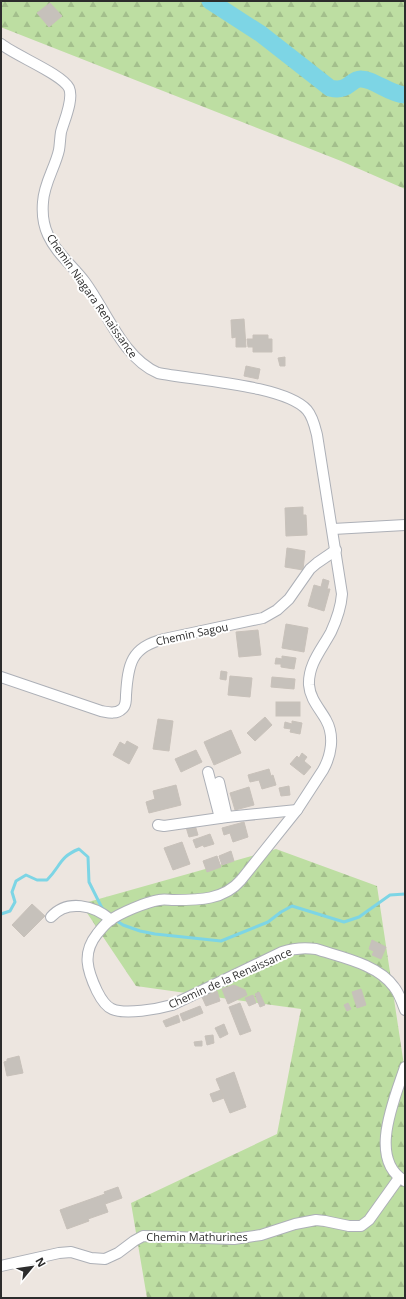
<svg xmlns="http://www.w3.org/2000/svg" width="406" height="1299" font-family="'Open Sans',sans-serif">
<defs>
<pattern id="forest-firs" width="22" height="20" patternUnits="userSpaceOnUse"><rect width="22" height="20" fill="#bddea2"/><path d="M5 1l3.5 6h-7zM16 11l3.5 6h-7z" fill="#a3bf8c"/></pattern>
</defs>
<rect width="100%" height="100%" fill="#ede6e0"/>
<g fill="url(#forest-firs)">
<polygon points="1,1 405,1 405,189 341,161 3,28 1,28"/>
<polygon points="276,849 377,886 405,1072 405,1298 147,1298 131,1203 277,1134 301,1009 136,986 81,904"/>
</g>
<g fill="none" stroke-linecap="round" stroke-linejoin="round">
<g stroke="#7dd5e5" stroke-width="3">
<path d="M1,914L10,911L15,902L12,892L16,881L26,875L37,880H47C61,866 59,857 79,849L88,857L89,882L102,908L106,911"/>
<polyline points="114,919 123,925 140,931 155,934 221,941 268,922 281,912 292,906 344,922 359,917 390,895 405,894"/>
</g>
<path stroke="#7dd5e5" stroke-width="17" d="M210,1L261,34L330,88C349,93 351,78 361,79C374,79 389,94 405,95"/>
</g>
<g fill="#c6c1bb" stroke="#c8c1ba">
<polygon points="50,3 62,16 49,27 37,13"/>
<polygon points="244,319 246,347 236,347 236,337 232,338 231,320"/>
<polygon points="253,335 268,335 268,339 272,339 272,352 253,352 253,347 248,347 247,339 253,339"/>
<polygon points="285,357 285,366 280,366 278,358"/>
<polygon points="246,366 260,369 258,379 244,376"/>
<polygon points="303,507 303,515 306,515 307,535 286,536 285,508"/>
<polygon points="287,548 305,551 303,570 285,567"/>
<polygon points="323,579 329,581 327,589 330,589 324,611 308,606 314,585 321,587"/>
<polygon points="286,624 308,628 304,652 282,648"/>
<polygon points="258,630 261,655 239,657 236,632"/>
<polygon points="282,656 296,658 294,669 281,667 281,664 275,664 276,658 282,659"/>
<polygon points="221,671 227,672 226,680 220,679"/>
<polygon points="230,676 252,678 250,697 228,695"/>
<polygon points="272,677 295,679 294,689 271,687"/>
<rect x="276" y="702" width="24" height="14"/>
<polygon points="265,717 272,725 255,741 247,733"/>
<polygon points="158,719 173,721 169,751 153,749"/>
<polygon points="292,721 302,723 300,734 290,732 291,729 284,728 285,722 292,724"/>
<polygon points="231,730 241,753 214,765 204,742"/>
<polygon points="127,741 138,747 129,764 113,755 120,742 125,745"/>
<polygon points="196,750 202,762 181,772 175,759"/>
<polygon points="302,753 307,757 304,761 311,767 304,775 290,764 297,756 299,758"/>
<polygon points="269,769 271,776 273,775 276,785 262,789 259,780 250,782 248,775"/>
<polygon points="176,785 181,805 149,813 146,802 155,799 153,791"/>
<polygon points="289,786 290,795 281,796 279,788"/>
<polygon points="249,787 254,805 235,810 230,793"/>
<polygon points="244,822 248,837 233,842 230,833 224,835 222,828"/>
<polygon points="195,825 198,835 189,837 186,827"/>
<polygon points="210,834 214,844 204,847 203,845 196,848 193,840"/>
<polygon points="182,842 190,864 173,870 164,848"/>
<polygon points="231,851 234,861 222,865 219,856"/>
<polygon points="217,856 221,867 207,872 203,861"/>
<polygon points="32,904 45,916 24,937 12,925"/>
<polygon points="372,940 386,947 381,959 372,955 374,951 369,949"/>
<polygon points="234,985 245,990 247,995 228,1004 222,989"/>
<polygon points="361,989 366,1005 357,1008 352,992"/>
<polygon points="217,991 220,1001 206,1006 202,997"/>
<polygon points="259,992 265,1005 260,1007 255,994"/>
<polygon points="253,995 256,1003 249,1006 245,998"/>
<polygon points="240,1003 251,1031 240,1035 229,1007"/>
<polygon points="348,1003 351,1009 347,1011 344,1005"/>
<polygon points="200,1006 203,1013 183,1021 180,1014"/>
<polygon points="178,1015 180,1022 166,1027 163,1021"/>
<polygon points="224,1024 228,1034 220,1038 215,1028"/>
<polygon points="213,1035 214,1043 207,1045 205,1036"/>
<polygon points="202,1041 202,1046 195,1046 194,1042"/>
<polygon points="19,1056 23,1073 7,1076 4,1062 7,1061 7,1059"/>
<polygon points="234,1072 246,1107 230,1113 216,1079"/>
<polygon points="221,1090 224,1098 213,1102 210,1094"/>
<polygon points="118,1187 122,1198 105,1204 108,1212 88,1219 89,1221 67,1229 60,1210 105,1194 104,1192"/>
</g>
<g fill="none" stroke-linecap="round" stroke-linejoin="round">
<defs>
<g id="minor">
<path d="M1,44C16,56 62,74 69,88C74,99 64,121 61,132C60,138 60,144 59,150C55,168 44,183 43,202C42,213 43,224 48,235C56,253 73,266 85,282C107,312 123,358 158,373C192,380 285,385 307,410C313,417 315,427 317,435L342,594C341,607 337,619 331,632C322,649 308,664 309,685C310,699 320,709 326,720C335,736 331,756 323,770L297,810L241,880C224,900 199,900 174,900C169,900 164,899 159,900C146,902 120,913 109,921C104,925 101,929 97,934C82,953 87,970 97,991C100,997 105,1006 112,1009C125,1015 158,1009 172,1005L282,952C294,948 303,947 316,949C340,957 378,964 394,987C399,993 402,1002 405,1010"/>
<polyline points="333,529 405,525"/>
<path d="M1,677L101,711C107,712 116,715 122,709C126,706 126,700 126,695C128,664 131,647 164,639L263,618L277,610L289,599L310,569L317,563L336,550"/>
<polyline points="208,772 220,818"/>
<polyline points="219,782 227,817"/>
<polyline points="158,825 164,826 227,817 297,810"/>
<path d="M51,917C67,899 94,905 111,920"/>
<path d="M405,1067C395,1098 367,1160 405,1181"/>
<polyline points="1,1266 59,1253 71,1252 91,1258 105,1259 118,1253 134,1241 143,1236 234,1239 261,1235 295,1224 316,1220 325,1221 349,1226 361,1226 369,1220 399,1178"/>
</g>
</defs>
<use href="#minor" stroke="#adb0b7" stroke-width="12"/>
<use href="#minor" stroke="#fff" stroke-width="10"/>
</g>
<g text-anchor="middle" stroke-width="4" stroke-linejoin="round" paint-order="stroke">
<g font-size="11" fill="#2c2c2c" stroke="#fff">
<text transform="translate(92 296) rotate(55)" y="4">Chemin Niagara Renaissance</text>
<text transform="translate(192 634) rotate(-12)" y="4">Chemin Sagou</text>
<text transform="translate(230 978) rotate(-24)" y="4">Chemin de la Renaissance</text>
<text x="197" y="1241">Chemin Mathurines</text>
</g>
</g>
<rect width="406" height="1299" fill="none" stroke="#2c2c2c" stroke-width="4"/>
<g transform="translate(32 1267) rotate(61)" stroke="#ffffff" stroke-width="3" paint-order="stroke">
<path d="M0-3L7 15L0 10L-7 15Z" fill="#2c2c2c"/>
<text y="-6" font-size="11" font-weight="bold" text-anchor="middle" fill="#2c2c2c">N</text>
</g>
</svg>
